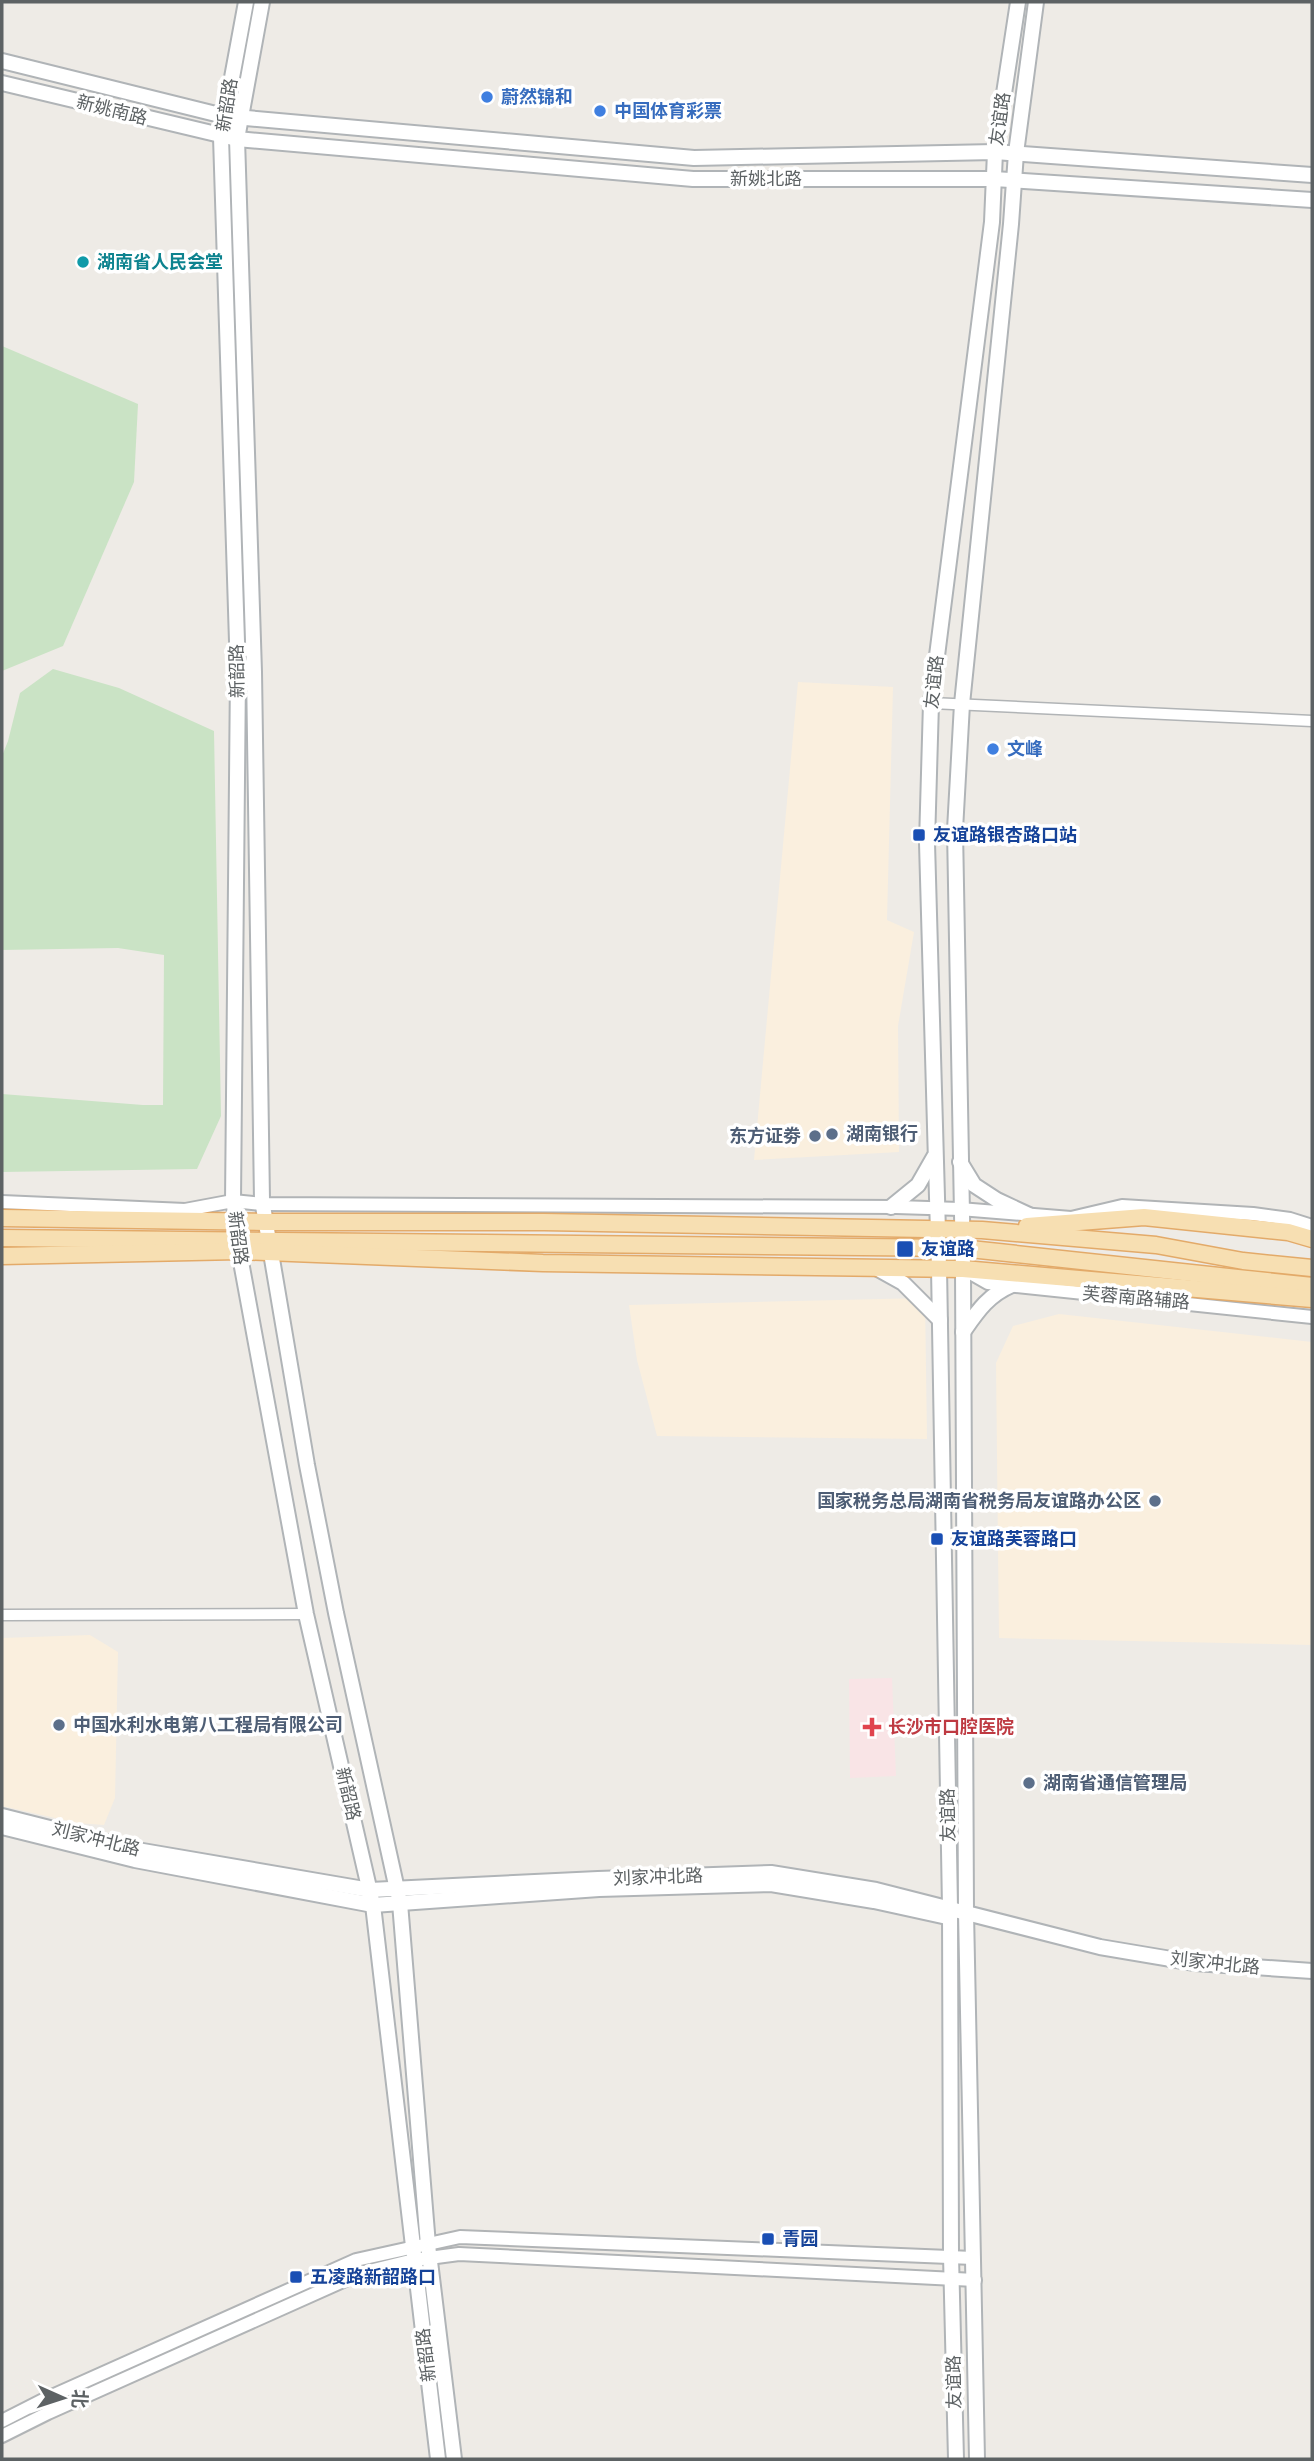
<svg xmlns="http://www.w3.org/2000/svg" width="1314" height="2461" font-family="'Varela Round','Noto Sans SC',sans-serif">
<rect width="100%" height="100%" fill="#eeebe6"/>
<g fill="#faefde">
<polygon points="798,682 893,687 887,920 914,932 898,1026 899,1152 754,1160"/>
<polygon points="925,1298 927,1439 657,1436 637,1360 629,1305"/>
<polygon points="1059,1314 1312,1342 1312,1645 999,1638 996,1363 1013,1326"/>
<polygon points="90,1635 118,1652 115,1798 104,1825 77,1823 2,1806 2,1638"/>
</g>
<polygon fill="#f9e4e6" points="892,1678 896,1776 850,1778 849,1679"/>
<g fill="#cae3c5">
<polygon points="2,346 138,404 134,482 63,646 2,671"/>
<polygon points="53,669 119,688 214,731 221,1116 197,1169 2,1172 2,1094 143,1105 163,1105 164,955 118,948 2,950 2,756 8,741 20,693"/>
</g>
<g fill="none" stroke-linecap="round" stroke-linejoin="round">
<defs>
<g id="minor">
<polyline points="931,703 1312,721"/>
<polyline points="2,1615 306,1614"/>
</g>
<g id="tertiary">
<polyline points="2,1202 185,1210 233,1201 262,1204 896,1207 960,1209 1071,1218 1122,1206 1253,1214 1290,1219 1312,1226"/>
<polyline points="967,1271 988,1283 1312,1317"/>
<polyline points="2,2421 43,2400 356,2260 460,2237 973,2258"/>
<polyline points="2,2436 48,2413 361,2273 414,2260 459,2254 975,2280"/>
</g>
<g id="secondary">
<polyline points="246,2 221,137 238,673 233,1201 240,1239 239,1251 306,1614 373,1905 438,2459"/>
<polyline points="262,2 237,139 254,672 262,1200 307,1465 336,1613 400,1903 428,2245 454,2459"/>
<polyline points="2,61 224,116 694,158 995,152 1312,175"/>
<polyline points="2,83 237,139 693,179 994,179 1312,200"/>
<polyline points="960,1162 974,1185 997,1200 1029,1215"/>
<polyline points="891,1207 918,1185 934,1157"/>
<polyline points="876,1268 903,1283 940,1320"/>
<path d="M963,1332C977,1312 988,1295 1012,1285"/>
<polyline points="2,1816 137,1850 370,1890 598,1879 771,1873 876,1890 1100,1947 1195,1963 1312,1971"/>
<polyline points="2,1827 135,1860 373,1905 599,1889 771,1884 874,1901 947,1917"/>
<polyline points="956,2459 951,2256 950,1908 939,1268 927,843 931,703 992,222 995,152 1018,2"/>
<polyline points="977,2459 966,1912 963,1269 955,830 962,704 1011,224 1016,153 1036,2"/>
</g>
<g id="primary">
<polyline points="2,1218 265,1222 544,1222 982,1230 1156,1245 1243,1261 1312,1268"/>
<polyline points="1027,1226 1144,1217 1288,1232 1312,1239"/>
<polyline points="2,1238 961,1248 1312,1286"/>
<polyline points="2,1256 239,1251 543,1263 963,1269 1312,1299"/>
</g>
</defs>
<use href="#minor" stroke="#b1b4b6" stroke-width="13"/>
<use href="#tertiary" stroke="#b1b4b6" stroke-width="16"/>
<use href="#secondary" stroke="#b0b4b7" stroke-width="18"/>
<use href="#primary" stroke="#e3aa69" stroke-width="19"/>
<use href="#minor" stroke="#fff" stroke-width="10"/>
<use href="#tertiary" stroke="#fff" stroke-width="12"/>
<use href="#secondary" stroke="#fff" stroke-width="14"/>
<use href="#primary" stroke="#f7dfb2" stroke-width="16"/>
</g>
<g fill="#3f7fe0" stroke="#fff" stroke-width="2.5">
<circle cx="487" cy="97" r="7"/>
<circle cx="600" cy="111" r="7"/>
<circle cx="993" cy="749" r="7"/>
</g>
<circle fill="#0f9aa8" stroke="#fff" stroke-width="2.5" cx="83" cy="262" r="7"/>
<g fill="#1a4fb4" stroke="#fff" stroke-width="2.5">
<rect x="912" y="828" width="14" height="14" rx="3.5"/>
<rect x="896" y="1240" width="18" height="18" rx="3.5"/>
<rect x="930" y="1532" width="14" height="14" rx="3.5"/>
<rect x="761" y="2232" width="14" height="14" rx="3.5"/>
<rect x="289" y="2270" width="14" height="14" rx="3.5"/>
</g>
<g fill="#5c6f8a" stroke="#fff" stroke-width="2.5">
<circle cx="832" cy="1134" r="7"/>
<circle cx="815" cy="1136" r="7"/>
<circle cx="1155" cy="1501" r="7"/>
<circle cx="59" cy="1725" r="7"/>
<circle cx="1029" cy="1783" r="7"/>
</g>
<path fill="#e0444e" stroke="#fff" stroke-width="2.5" d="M868.5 1716.5h7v7h7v7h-7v7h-7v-7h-7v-7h7z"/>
<g text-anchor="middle" stroke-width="7" stroke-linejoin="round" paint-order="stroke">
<g font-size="18" font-weight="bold" fill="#366cbe" stroke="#fff" text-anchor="start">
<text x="501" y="103">蔚然锦和</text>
<text x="614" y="117">中国体育彩票</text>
<text x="1007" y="755">文峰</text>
</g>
<g font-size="18" fill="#5d6264" stroke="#fff">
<text transform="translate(227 105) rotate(-81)" y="6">新韶路</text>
<text transform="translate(112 110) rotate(14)" y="6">新姚南路</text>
<text transform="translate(1000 119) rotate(-82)" y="6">友谊路</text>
<text x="766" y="185">新姚北路</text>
<text transform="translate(237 671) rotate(-91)" y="6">新韶路</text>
<text transform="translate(934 682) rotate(-84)" y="6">友谊路</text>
<text transform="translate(238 1238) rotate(83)" y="6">新韶路</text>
<text transform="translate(1136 1298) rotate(5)" y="6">芙蓉南路辅路</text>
<text transform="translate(348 1794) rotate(77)" y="6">新韶路</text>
<text transform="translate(948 1815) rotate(-91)" y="6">友谊路</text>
<text transform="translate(96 1839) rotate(14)" y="6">刘家冲北路</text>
<text transform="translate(658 1877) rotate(-2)" y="6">刘家冲北路</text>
<text transform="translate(1215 1963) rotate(6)" y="6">刘家冲北路</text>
<text transform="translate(426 2355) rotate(-97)" y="6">新韶路</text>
<text transform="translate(954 2382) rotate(-91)" y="6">友谊路</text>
</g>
<g font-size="18" font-weight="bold" fill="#0d838f" stroke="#fff" text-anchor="start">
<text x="97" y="268">湖南省人民会堂</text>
</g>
<g font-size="18" font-weight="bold" fill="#164399" stroke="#fff" text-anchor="start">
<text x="933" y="841">友谊路银杏路口站</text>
<text x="921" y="1255">友谊路</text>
<text x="951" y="1545">友谊路芙蓉路口</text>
<text x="782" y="2245">青园</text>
<text x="310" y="2283">五凌路新韶路口</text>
</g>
<g font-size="18" font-weight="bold" fill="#4e5e75" stroke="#fff" text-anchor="start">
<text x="846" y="1140">湖南银行</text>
<text x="801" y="1142" text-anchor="end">东方证劵</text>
<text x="1141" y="1507" text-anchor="end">国家税务总局湖南省税务局友谊路办公区</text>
<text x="73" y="1731">中国水利水电第八工程局有限公司</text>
<text x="1043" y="1789">湖南省通信管理局</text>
</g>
<g font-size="18" font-weight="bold" fill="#be3a42" stroke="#fff" text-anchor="start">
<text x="888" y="1733">长沙市口腔医院</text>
</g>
</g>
<rect width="1314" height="2461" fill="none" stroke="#5d6264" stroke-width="7"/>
<g transform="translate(63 2398) rotate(93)" stroke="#ffffff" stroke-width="5" paint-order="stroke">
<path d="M0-5L12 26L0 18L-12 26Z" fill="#5d6264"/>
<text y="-10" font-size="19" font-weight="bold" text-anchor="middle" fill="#5d6264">北</text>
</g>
</svg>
